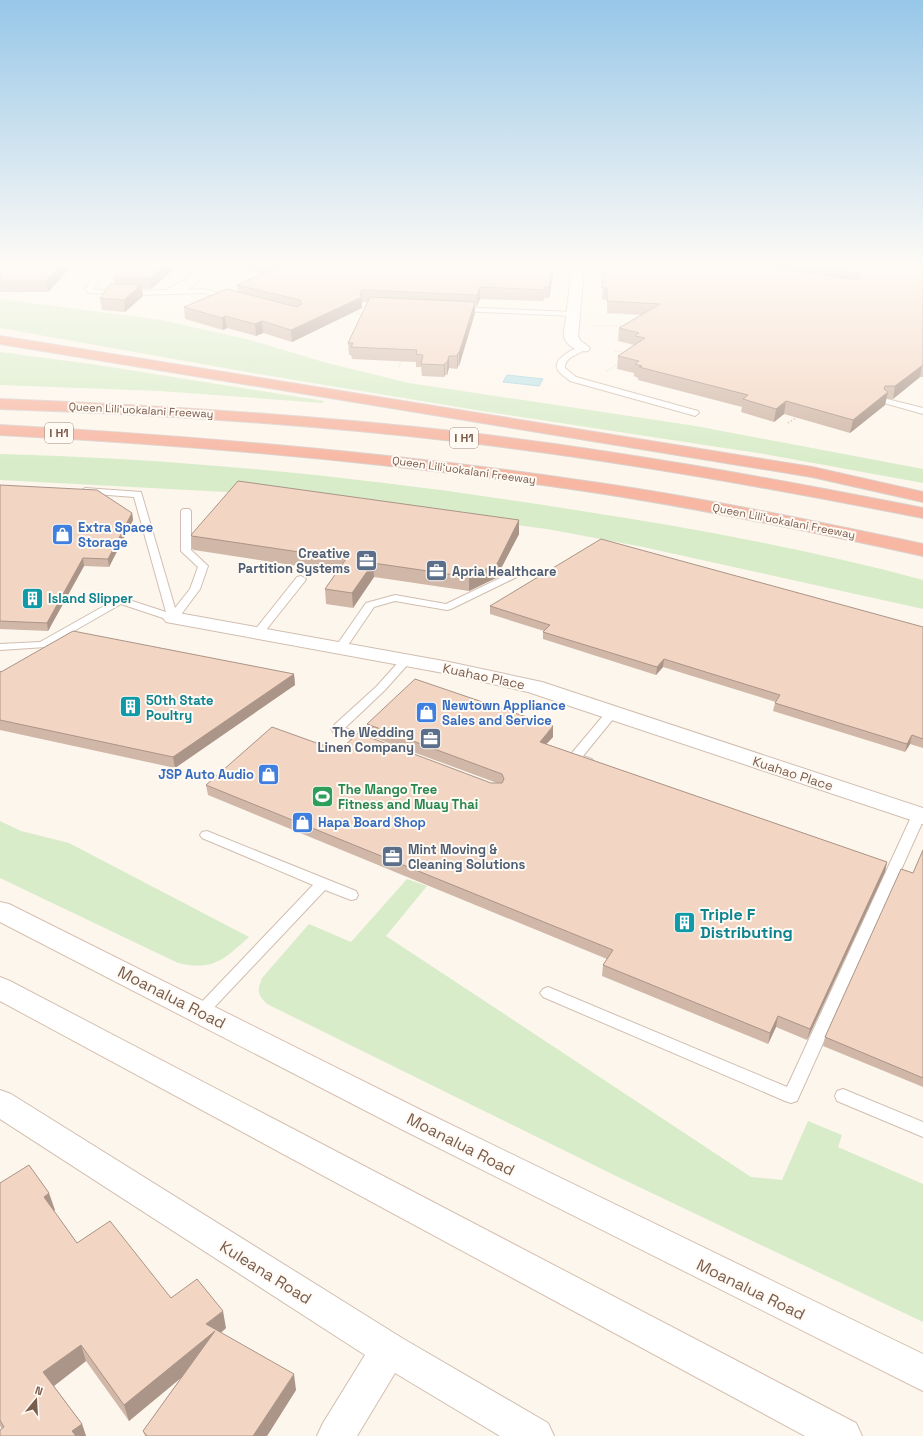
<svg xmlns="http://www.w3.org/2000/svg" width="923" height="1436" font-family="'Space Grotesk',sans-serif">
<rect width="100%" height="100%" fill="#fdf6ec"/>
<g fill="#d8ecc9">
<polygon points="0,299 161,320 246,339 327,363 409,383 696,426 923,469 923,483 764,454 482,411 247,372 0,328"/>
<polygon points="0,352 98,365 324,401 322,403 160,391 0,385"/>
<path d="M0,454C191,459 381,479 569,509C688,527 807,549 923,580V609L643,547L547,529L329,501L245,493L0,480Z"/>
<path d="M0,821L21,831L69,843L249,937C223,960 214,971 178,963L0,878Z"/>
<path d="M407,879L427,886L386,936L751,1177L782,1180L808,1121L842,1135L838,1147L923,1184V1322L616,1176L267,1004C257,994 257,991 262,978L309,924L351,942Z"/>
</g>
<polygon fill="#bfe3e8" stroke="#a5d3da" points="507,375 543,379 539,386 503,382"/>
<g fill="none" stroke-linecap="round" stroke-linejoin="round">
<defs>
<g id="lane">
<polygon points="103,264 110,264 92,290 139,291 204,289 234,298 230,300 204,293 139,295 88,293 85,289"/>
<polygon points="620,268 622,269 622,271 577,273 574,271 577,269"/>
<polygon points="457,307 573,312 577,314 573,316 460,311 457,311"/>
<path d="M580,346H586L587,348C579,355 565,356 565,368L576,377L698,411L699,413L695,416L692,415L570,381C567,378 560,374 558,370C551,359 573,350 580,346Z"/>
<polygon points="884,399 887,399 923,408 923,414 884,403 883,401"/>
<polygon points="85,488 141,492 175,608 190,589 198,567 181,551 181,511 183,509 189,509 191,511 191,550 208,566 200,589 177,620 169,620 121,604 46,647 0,650 0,644 40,642 120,597 166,612 134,497 82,493 80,491"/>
<polygon points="519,569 524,572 523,574 451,609 447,610 395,601 374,607 344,651 336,651 334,649 366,603 395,595 446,604"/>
<polygon points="301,576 306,579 305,581 262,635 254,635 252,633 254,631 297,577"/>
<polygon points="406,657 410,658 412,660 410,662 385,690 345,728 373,738 375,741 373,744 365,744 333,732 331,729 333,726 377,686 402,658"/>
<path d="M612,709L616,710L618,713L583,756L592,759L594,762L592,765C585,767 573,763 569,757L571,754L608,710Z"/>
<polygon points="919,811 923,812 923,821 797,1101 791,1103 785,1101 543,997 540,993 543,989 548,987 553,989 787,1087 912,815 914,812"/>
<polygon points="207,831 356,891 358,895 356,899 351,900 325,890 206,1016 201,1018 196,1016 193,1012 196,1008 313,885 202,838 200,835 202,832"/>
<polygon points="843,1089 923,1122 923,1137 837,1101 835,1096 837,1091"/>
</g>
<g id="street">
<polygon points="197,264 209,264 198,283 179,294 169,294 168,291 169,288 189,278"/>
<path d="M571,264H583V280L578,336L580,340L590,348L588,351C579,353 566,346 564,336C563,331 566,323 566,317C568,300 571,282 571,264Z"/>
<polygon points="173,612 449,662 542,682 923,808 923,824 528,692 449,674 166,622 163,618 166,614"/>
<polygon points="0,1090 11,1094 402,1338 548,1423 554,1436 500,1436 395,1373 357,1436 317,1436 323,1423 365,1355 0,1119"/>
</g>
<g id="secondary">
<polygon points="0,902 9,904 423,1111 923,1354 923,1391 401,1129 0,922"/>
<polygon points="0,977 10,981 856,1423 862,1436 805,1436 0,1001"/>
</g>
<g id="highway">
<polygon points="0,336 812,467 923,492 923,502 812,477 0,344"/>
<path d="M0,399C154,405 308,415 462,432C617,450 770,478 923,508V518C770,488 617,460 462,442C308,424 154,414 0,409Z"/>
<path d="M0,425C193,436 386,452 578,480C694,496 809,520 923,544V556C809,531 694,507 578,490C386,462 194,445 0,435Z"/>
</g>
</defs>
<use href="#lane" stroke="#d1beb0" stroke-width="2"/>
<use href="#street" stroke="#d1beb0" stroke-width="2"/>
<use href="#secondary" stroke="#d6c0b0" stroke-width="2"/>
<use href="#highway" stroke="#dad1cd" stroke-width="2"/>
<g stroke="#d9b8a5" stroke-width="1.5" stroke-dasharray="0.5 2" stroke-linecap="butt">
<polyline points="48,289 64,290"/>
<polyline points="0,295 26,292"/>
<polyline points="360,307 357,314 364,314"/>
<polyline points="594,326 625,326"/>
<polyline points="615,351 626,352"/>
<polyline points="399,367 402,360"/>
<polyline points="607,371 620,363"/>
</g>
<polyline stroke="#d9b8a5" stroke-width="2" stroke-dasharray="1 2.5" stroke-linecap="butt" points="788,423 799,416"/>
<use href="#lane" fill="#fff" fill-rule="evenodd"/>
<use href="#street" fill="#fff" fill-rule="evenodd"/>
<use href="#secondary" fill="#fff" fill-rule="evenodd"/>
<use href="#highway" fill="#f7b7a3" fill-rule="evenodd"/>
</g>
<g fill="#d1b7a8">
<polygon points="0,264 70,265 71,267 48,292 0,292"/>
<polygon points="124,264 172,264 173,270 151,289 142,289 143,296 125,312 102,310 100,298 115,284 114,278"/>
<polygon points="231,264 553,264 553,275 549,298 544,298 543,301 480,299 477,306 475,306 475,313 459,366 458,366 457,369 449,368 447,375 445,375 444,377 422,376 421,367 416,367 416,362 352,359 351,355 349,355 348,343 368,302 362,302 362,308 292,342 263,333 256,336 227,328 223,330 185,319 184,307 238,292 237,285 263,274 231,266"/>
<polygon points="605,264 923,264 923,377 920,377 893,399 886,399 885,405 850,433 784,414 774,422 741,412 742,407 638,380 638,378 634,376 634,373 617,369 618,356 634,346 634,345 618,341 619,328 642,315 607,313 607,300 602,299"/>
<polygon points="0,485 132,513 133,520 109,567 84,566 48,631 0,629"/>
<polygon points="519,534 496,578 469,591 374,577 353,608 326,604 325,589 337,572 194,550 192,549 191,535"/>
<polygon points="490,606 923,627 923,748 910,744 905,752 773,711 775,703 776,702 663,667 656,675 543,639 543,632 544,631 490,614"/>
<polygon points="0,671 1,672 294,674 295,685 175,768 0,730"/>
<polygon points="367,724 553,737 546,744 887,862 885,872 807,1040 776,1027 768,1044 602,976 603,965 607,959 208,795 206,785 339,751 491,783 497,783 367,735"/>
<polygon points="923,850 923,1087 823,1046 825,1037 913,873"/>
<polygon points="0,1183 55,1210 54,1211 77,1243 171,1298 226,1328 221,1333 296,1390 267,1436 145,1436 143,1431 181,1378 129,1421 86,1361 54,1386 82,1424 86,1436 0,1436 2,1429 0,1426"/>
</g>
<g fill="#aa9588">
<polygon points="61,264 71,264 70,265 71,267 48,292 46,281"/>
<polygon points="166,264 172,264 173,270 151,289 150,278"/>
<polygon points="553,264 553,275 549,298 549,287"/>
<polygon points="141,285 143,296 125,312 124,300"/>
<polygon points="480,287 480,299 477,306 477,295"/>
<polygon points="544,287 544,298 543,301 544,290"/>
<polygon points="362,290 362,308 292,342 291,330 360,295"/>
<polygon points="475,302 475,313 459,366 459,353"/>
<polygon points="225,316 227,328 223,330 222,318"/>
<polygon points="262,321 263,333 256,336 255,324"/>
<polygon points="458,353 458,366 457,369 457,356"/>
<polygon points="449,356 449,368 447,375 447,363"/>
<polygon points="445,363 445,375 444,377 444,365"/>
<polygon points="922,365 920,377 893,399 895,386"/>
<polygon points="885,386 883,395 888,392 885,405 850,433 853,420"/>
<polygon points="786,401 784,414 774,422 776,409"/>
<polygon points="132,513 133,520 109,567 108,559"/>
<polygon points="519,520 519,534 496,578 469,591 469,577"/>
<polygon points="83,558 84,566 48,631 47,623"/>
<polygon points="373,563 374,577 353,608 352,593"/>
<polygon points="664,659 663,667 656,675 657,667"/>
<polygon points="294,674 295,685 175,768 173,757"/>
<polygon points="553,726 553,737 539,752 540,742"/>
<polygon points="912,735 910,744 905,752 907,744"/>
<polygon points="887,862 885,872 807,1040 810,1029"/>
<polygon points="778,1016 776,1027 768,1044 770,1033"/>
<polygon points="49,1193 55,1210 49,1214 44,1197"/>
<polygon points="223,1311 226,1328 216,1336 218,1347 129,1421 124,1405 206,1324"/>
<polygon points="81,1345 86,1361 50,1389 43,1372"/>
<polygon points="294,1374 296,1390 267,1436 253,1436"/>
<polygon points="82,1424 86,1436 74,1436 72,1431"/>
</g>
<g fill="#f3d5c3" stroke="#aa9588">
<polygon points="0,264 61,264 46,281 0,281"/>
<polygon points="124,264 166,264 150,278 114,278"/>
<polygon points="268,264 553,264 549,287 544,287 544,290 480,287 477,295 362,290 360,295 362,297 291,330 262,321 255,324 225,316 222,318 184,307 227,289 297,307 302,304 300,300 237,285 279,267"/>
<polygon points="605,264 752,264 858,280 862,276 858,273 798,264 923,264 923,365 895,386 885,386 884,389 888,392 853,420 786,401 776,409 743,399 748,395 639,367 642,366 635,364 639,361 618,356 645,338 635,336 639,333 619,328 660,304 607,301 607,288 602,288"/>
<polygon points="110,284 141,285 124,300 100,298"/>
<polygon points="370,297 475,302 459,353 458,353 457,356 449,356 447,363 445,363 444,365 421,364 423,355 416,354 417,350 351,347 353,343 348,343"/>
<polygon points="238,481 519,520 497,564 469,577 373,563 352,593 325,589 346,559 192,536 191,535"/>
<polygon points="0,485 97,490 132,513 108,559 83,558 47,623 0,621"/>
<polygon points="601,539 923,627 923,739 912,735 907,744 775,703 780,695 664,659 657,667 543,632 550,625 490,606"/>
<polygon points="73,631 294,674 173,757 0,720 0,671 1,672"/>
<polygon points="415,679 553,726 540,742 887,862 810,1029 778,1016 770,1033 603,965 613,950 206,785 272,727 339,751 358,733 491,783 502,783 504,779 502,774 367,724"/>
<polygon points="923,850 923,1078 825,1037 901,869 913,873"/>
<polygon points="29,1165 49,1193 44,1197 77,1243 110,1221 171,1298 197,1279 223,1311 206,1324 294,1374 253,1436 147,1436 143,1431 215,1331 124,1405 81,1345 43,1372 82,1424 72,1431 76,1436 0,1436 0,1430 4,1427 0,1420 0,1183"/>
</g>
<linearGradient id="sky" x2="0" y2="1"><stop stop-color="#97c7e8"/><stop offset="0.57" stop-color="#fefbf6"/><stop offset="1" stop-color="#fefbf6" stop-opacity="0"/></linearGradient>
<rect width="923" height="465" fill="url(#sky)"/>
<defs>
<symbol id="shop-square" viewBox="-11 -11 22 22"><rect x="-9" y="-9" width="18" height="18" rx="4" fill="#3f7fe0" stroke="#fffaf3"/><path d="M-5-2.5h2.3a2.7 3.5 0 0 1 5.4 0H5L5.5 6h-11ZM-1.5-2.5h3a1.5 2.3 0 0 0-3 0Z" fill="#fff"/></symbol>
<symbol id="office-square" viewBox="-11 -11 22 22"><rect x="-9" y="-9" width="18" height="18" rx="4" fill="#5c6f8a" stroke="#fffaf3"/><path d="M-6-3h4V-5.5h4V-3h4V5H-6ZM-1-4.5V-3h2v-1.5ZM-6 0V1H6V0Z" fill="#fff"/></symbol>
<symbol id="building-square" viewBox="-11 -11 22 22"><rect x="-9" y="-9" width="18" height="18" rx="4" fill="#0f9aa8" stroke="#fffaf3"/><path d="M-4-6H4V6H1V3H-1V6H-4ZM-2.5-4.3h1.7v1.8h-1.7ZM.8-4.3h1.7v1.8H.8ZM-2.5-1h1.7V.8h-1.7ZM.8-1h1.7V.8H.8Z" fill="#fff"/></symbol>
<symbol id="stadium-square" viewBox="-11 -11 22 22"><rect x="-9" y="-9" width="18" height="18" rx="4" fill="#2e9e5b" stroke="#fffaf3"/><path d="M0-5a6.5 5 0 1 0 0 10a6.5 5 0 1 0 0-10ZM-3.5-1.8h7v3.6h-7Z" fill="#fff"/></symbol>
</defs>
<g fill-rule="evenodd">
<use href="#shop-square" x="50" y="522" width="25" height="25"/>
<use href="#office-square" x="354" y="548" width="25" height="25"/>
<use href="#office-square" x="424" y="558" width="25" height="25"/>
<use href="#building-square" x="20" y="586" width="25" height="25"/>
<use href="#building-square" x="118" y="694" width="25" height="25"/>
<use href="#shop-square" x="414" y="700" width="25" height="25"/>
<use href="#office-square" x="418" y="726" width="25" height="25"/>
<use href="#shop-square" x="256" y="762" width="25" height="25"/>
<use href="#stadium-square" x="310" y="784" width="25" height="25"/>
<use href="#shop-square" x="290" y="810" width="25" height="25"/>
<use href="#office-square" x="380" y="844" width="25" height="25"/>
<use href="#building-square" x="672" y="910" width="25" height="25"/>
</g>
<g text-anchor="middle" stroke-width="4" stroke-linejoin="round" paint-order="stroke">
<g font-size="11" fill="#7a5c4d" stroke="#fffaf3">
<text transform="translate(141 410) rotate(3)" y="4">Queen Liliʻuokalani Freeway</text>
<text transform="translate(464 470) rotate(8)" y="4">Queen Liliʻuokalani Freeway</text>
<text transform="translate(784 521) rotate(11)" y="4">Queen Liliʻuokalani Freeway</text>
</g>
<g fill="#fffaf3" stroke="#a28b7f" stroke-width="1">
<rect x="45" y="423" width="28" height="20" rx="3"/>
<rect x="450" y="428" width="28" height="20" rx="3"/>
</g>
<g font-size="12" font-weight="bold" fill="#7a5c4d">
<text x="59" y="437">I H1</text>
<text x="464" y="442">I H1</text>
</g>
<g font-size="13" font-weight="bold" fill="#366cbe" stroke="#fffaf3" text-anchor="start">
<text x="78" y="532">Extra Space<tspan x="78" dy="15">Storage</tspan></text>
<text x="442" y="710">Newtown Appliance<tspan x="442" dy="15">Sales and Service</tspan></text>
<text x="254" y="779" text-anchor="end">JSP Auto Audio</text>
<text x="318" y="827">Hapa Board Shop</text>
</g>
<g font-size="13" font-weight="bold" fill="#4e5e75" stroke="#fffaf3" text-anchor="end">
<text x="350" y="558">Creative<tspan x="350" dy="15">Partition Systems</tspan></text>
<text x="452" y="576" text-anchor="start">Apria Healthcare</text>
<text x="414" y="737">The Wedding<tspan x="414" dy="15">Linen Company</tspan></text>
<text x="408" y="854" text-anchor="start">Mint Moving &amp;<tspan x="408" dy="15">Cleaning Solutions</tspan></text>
</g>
<g font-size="13" font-weight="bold" fill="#0d838f" stroke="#fffaf3" text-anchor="start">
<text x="48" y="603">Island Slipper</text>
<text x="146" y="705">50th State<tspan x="146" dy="15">Poultry</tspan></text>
</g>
<g font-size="13" fill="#7a5c4d" stroke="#fffaf3">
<text transform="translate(484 676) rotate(12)" y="5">Kuahao Place</text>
<text transform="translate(793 773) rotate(18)" y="5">Kuahao Place</text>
</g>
<g font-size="13" font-weight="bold" fill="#27864d" stroke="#fffaf3" text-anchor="start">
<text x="338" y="794">The Mango Tree<tspan x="338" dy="15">Fitness and Muay Thai</tspan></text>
</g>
<g font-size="16" font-weight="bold" fill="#0d838f" stroke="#fffaf3" text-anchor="start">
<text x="700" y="920">Triple F<tspan x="700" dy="18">Distributing</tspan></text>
</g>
<g font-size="16" fill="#7a5c4d" stroke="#fffaf3">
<text transform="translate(172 997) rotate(27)" y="6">Moanalua Road</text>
<text transform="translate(461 1144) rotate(27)" y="6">Moanalua Road</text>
<text transform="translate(266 1272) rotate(32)" y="6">Kuleana Road</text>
<text transform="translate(751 1289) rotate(26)" y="6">Moanalua Road</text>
</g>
</g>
<g transform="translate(36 1400) rotate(18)" stroke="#fffaf3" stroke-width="3" paint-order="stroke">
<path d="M0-3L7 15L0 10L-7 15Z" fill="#7a5c4d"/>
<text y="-6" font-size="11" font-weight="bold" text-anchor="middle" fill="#7a5c4d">N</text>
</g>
</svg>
